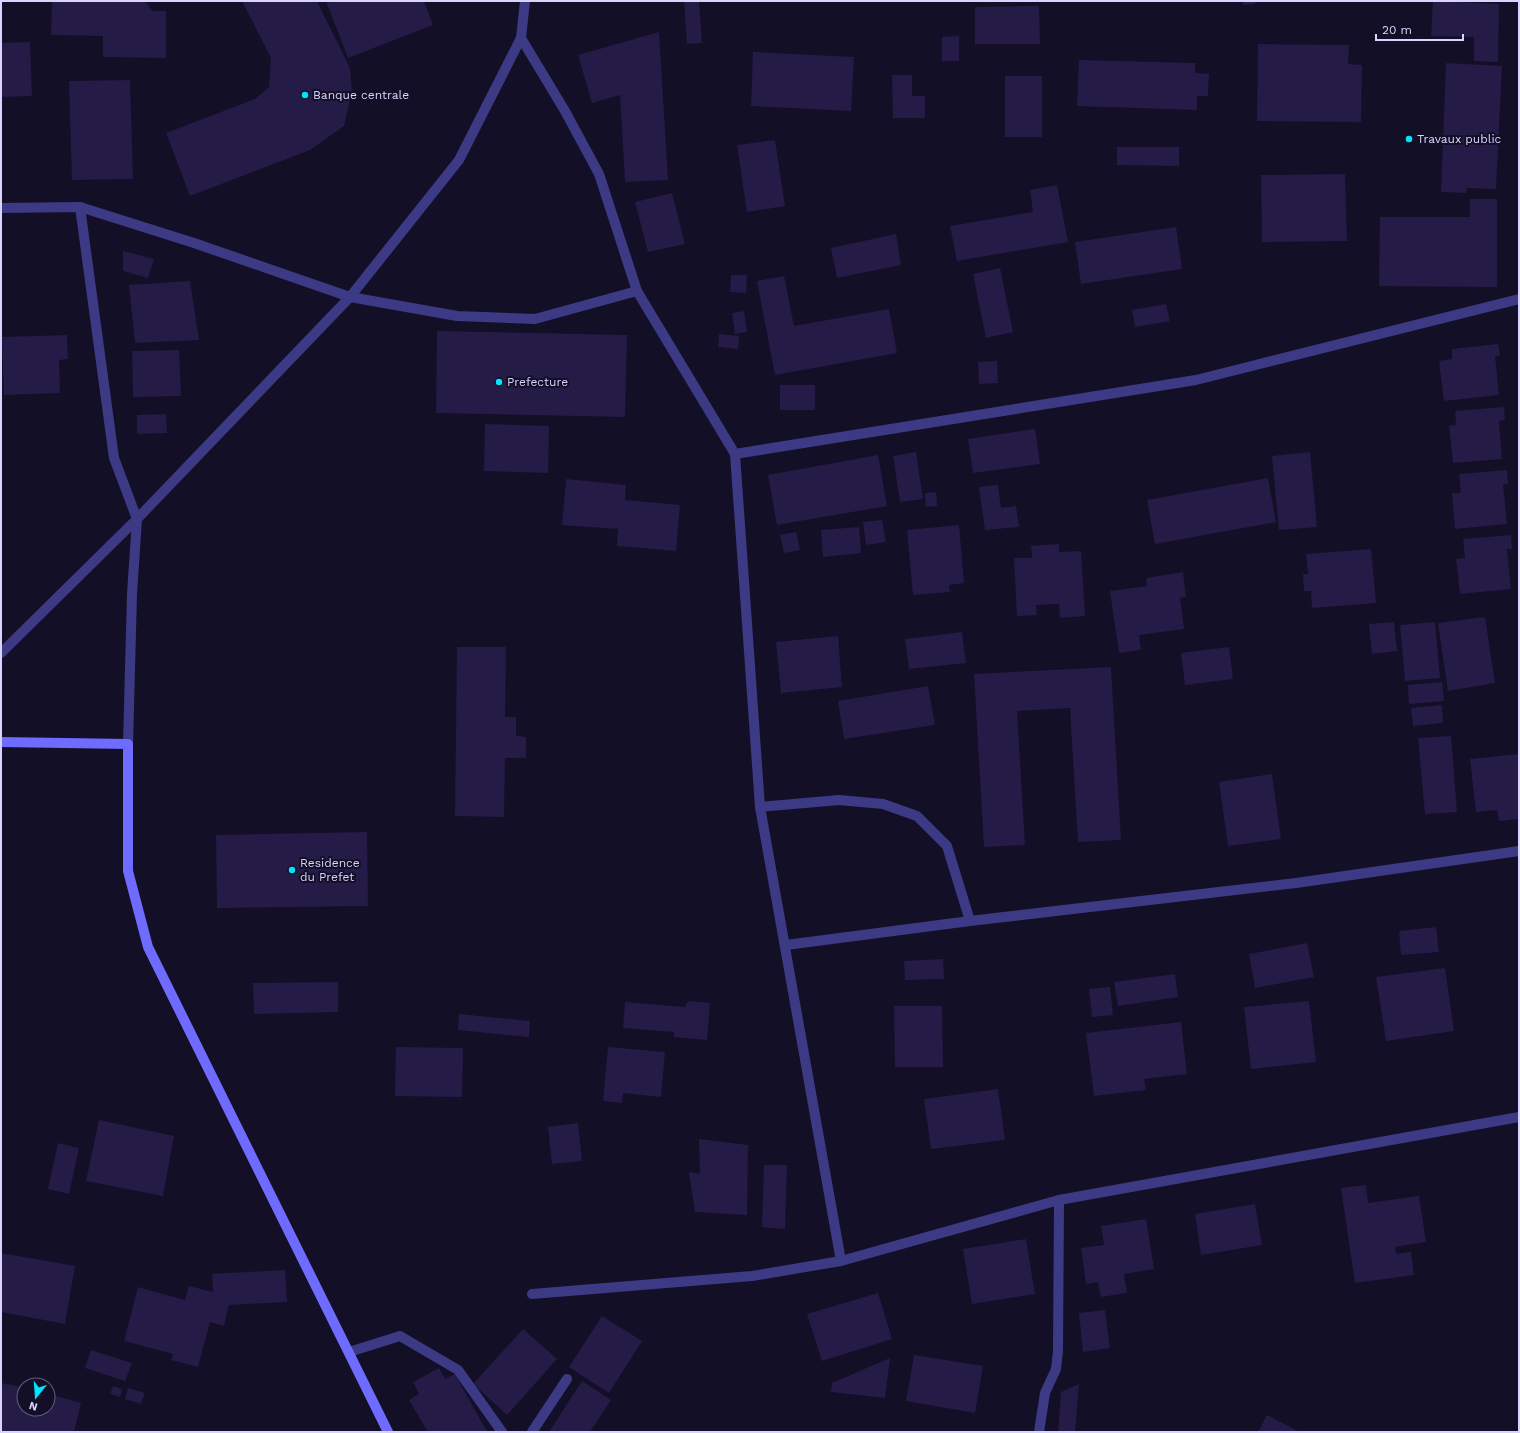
<svg xmlns="http://www.w3.org/2000/svg" width="1520" height="1433" font-family="'Work Sans',sans-serif">
<rect width="100%" height="100%" fill="#130f26"/>
<g fill="#241b47">
<polygon points="52,1 145,1 152,11 166,11 166,58 103,57 103,36 51,35"/>
<polygon points="242,1 317,1 350,68 352,92 344,126 310,150 190,196 166,133 255,99 269,87 271,58"/>
<polygon points="326,1 424,1 433,25 348,58"/>
<polygon points="684,1 699,1 702,43 687,44"/>
<polygon points="1243,1 1255,1 1255,4 1243,5"/>
<polygon points="1433,1 1499,4 1498,62 1474,61 1474,37 1431,36"/>
<polygon points="1039,6 1040,44 975,44 975,7"/>
<polygon points="659,32 668,180 625,182 620,95 592,103 578,55"/>
<polygon points="959,36 959,61 942,61 942,37"/>
<polygon points="30,42 32,96 1,97 1,43"/>
<polygon points="1258,44 1349,45 1348,64 1362,65 1361,122 1257,121"/>
<polygon points="753,52 854,57 851,111 751,106"/>
<polygon points="1079,60 1195,63 1195,73 1209,74 1208,96 1197,96 1197,110 1077,106"/>
<polygon points="1446,63 1502,66 1496,189 1467,188 1466,193 1441,192"/>
<polygon points="892,75 912,75 912,96 925,96 925,118 893,118"/>
<rect x="1005" y="76" width="37" height="61"/>
<polygon points="130,80 133,179 72,180 69,81"/>
<polygon points="775,140 785,206 747,212 737,145"/>
<polygon points="1117,147 1179,147 1179,166 1117,165"/>
<polygon points="1345,174 1347,241 1262,242 1261,175"/>
<polygon points="1057,185 1068,242 957,261 950,226 1033,212 1030,190"/>
<polygon points="672,193 685,244 648,252 635,202"/>
<polygon points="1470,199 1497,199 1497,287 1379,286 1380,217 1470,217"/>
<polygon points="1176,227 1182,269 1081,284 1075,242"/>
<polygon points="896,234 901,265 837,278 831,248"/>
<polygon points="123,251 154,259 148,278 123,271"/>
<polygon points="1000,268 1013,332 986,338 973,274"/>
<polygon points="731,275 747,275 746,293 730,292"/>
<polygon points="784,276 794,326 889,309 897,353 775,375 757,281"/>
<polygon points="190,281 199,340 135,343 129,285"/>
<polygon points="1166,304 1170,321 1135,327 1132,310"/>
<polygon points="744,311 747,332 735,334 732,313"/>
<polygon points="437,331 627,335 625,417 436,413"/>
<polygon points="719,334 739,336 738,349 718,347"/>
<polygon points="67,335 68,359 59,360 60,393 4,395 2,337"/>
<polygon points="1498,344 1500,356 1495,356 1499,395 1444,401 1439,361 1452,359 1452,349"/>
<polygon points="179,350 181,396 133,397 132,351"/>
<polygon points="997,361 998,383 979,384 978,362"/>
<rect x="780" y="385" width="35" height="25"/>
<polygon points="1504,407 1505,420 1499,421 1502,459 1453,463 1449,426 1456,425 1455,411"/>
<polygon points="166,414 167,433 137,434 137,415"/>
<polygon points="485,424 549,426 548,473 484,471"/>
<polygon points="1035,429 1040,464 973,473 968,439"/>
<polygon points="916,452 923,499 900,502 893,456"/>
<polygon points="1310,452 1317,527 1279,530 1272,456"/>
<polygon points="878,455 887,506 777,525 768,475"/>
<polygon points="1507,470 1508,484 1503,484 1507,524 1455,529 1452,493 1461,493 1459,474"/>
<polygon points="1268,478 1276,522 1155,544 1147,500"/>
<polygon points="566,479 626,485 625,500 680,505 676,551 617,546 618,529 562,525"/>
<polygon points="998,485 1001,508 1016,506 1019,527 985,530 979,487"/>
<polygon points="936,492 937,506 926,507 925,493"/>
<polygon points="882,520 886,542 866,545 863,522"/>
<polygon points="959,525 964,583 949,585 950,592 913,595 907,530"/>
<polygon points="859,527 861,553 823,557 821,530"/>
<polygon points="796,532 800,550 784,553 780,535"/>
<polygon points="1511,535 1512,549 1507,549 1511,589 1460,594 1456,559 1465,558 1463,539"/>
<polygon points="1059,544 1059,552 1081,551 1085,616 1060,618 1059,604 1036,605 1037,615 1017,616 1014,558 1032,558 1031,546"/>
<polygon points="1371,549 1376,603 1312,608 1311,591 1304,591 1303,574 1308,574 1306,554"/>
<polygon points="1183,572 1186,597 1180,598 1184,629 1139,635 1141,650 1119,653 1110,591 1147,586 1146,578"/>
<polygon points="1485,617 1495,683 1448,691 1438,623"/>
<polygon points="1394,622 1397,651 1372,654 1369,624"/>
<polygon points="1435,622 1440,678 1405,681 1400,625"/>
<polygon points="962,632 966,663 909,669 905,639"/>
<polygon points="838,636 842,687 781,693 776,642"/>
<polygon points="457,647 506,647 505,717 516,717 516,736 526,737 526,758 505,758 504,817 455,816"/>
<polygon points="1229,647 1233,679 1185,685 1181,653"/>
<polygon points="1111,667 1121,840 1078,842 1070,708 1017,711 1025,845 984,847 974,674"/>
<polygon points="1442,682 1444,701 1409,704 1408,685"/>
<polygon points="928,686 935,725 844,739 838,701"/>
<polygon points="1442,705 1443,723 1413,726 1411,708"/>
<polygon points="1451,736 1457,812 1425,814 1418,738"/>
<polygon points="1519,754 1519,819 1499,821 1497,810 1476,812 1470,759"/>
<polygon points="1272,774 1281,839 1228,846 1219,782"/>
<polygon points="367,832 368,906 217,908 216,835"/>
<polygon points="1436,927 1439,952 1401,955 1399,931"/>
<polygon points="1307,943 1314,977 1255,988 1249,954"/>
<polygon points="943,959 944,979 905,980 904,961"/>
<polygon points="1445,968 1454,1031 1386,1041 1376,977"/>
<polygon points="1175,974 1178,997 1118,1006 1114,982"/>
<polygon points="338,982 338,1012 254,1014 253,983"/>
<polygon points="1110,987 1113,1015 1092,1017 1089,989"/>
<polygon points="688,1001 710,1003 707,1040 674,1037 674,1032 623,1028 625,1002 685,1007"/>
<polygon points="1309,1001 1316,1062 1251,1069 1244,1007"/>
<polygon points="894,1006 942,1006 943,1067 895,1067"/>
<polygon points="459,1014 530,1021 529,1037 458,1030"/>
<polygon points="1181,1022 1187,1074 1144,1079 1146,1090 1094,1096 1086,1033"/>
<polygon points="396,1047 463,1048 462,1097 395,1096"/>
<polygon points="608,1047 665,1052 661,1097 623,1093 622,1103 603,1101"/>
<polygon points="998,1089 1005,1140 931,1149 924,1099"/>
<polygon points="99,1120 174,1136 163,1196 86,1181"/>
<polygon points="578,1123 582,1161 552,1164 548,1127"/>
<polygon points="699,1139 748,1145 747,1215 695,1212 689,1172 700,1174"/>
<polygon points="58,1143 79,1148 69,1194 48,1189"/>
<polygon points="764,1165 787,1165 785,1229 762,1227"/>
<polygon points="1366,1185 1368,1203 1419,1196 1426,1242 1395,1247 1396,1254 1411,1252 1414,1275 1355,1283 1341,1188"/>
<polygon points="1255,1204 1262,1245 1201,1255 1195,1214"/>
<polygon points="1146,1219 1154,1269 1124,1274 1127,1293 1101,1297 1098,1282 1086,1284 1081,1248 1104,1245 1101,1226"/>
<polygon points="1026,1239 1035,1294 972,1304 963,1249"/>
<polygon points="1,1253 75,1266 65,1324 1,1312"/>
<polygon points="285,1270 287,1302 229,1305 224,1326 210,1322 198,1367 171,1360 173,1354 124,1341 138,1287 185,1300 189,1286 213,1292 212,1274"/>
<polygon points="878,1293 892,1339 822,1361 807,1314"/>
<polygon points="1105,1310 1110,1348 1083,1352 1079,1313"/>
<polygon points="602,1316 642,1341 609,1393 569,1367"/>
<polygon points="523,1329 557,1359 507,1415 473,1384"/>
<polygon points="91,1350 132,1363 125,1381 85,1368"/>
<polygon points="914,1355 983,1366 975,1413 906,1401"/>
<polygon points="890,1358 885,1398 831,1392 832,1383"/>
<polygon points="439,1368 445,1379 455,1374 487,1432 428,1432 409,1400 419,1394 413,1382"/>
<polygon points="582,1381 611,1400 590,1432 580,1431 579,1432 549,1432"/>
<polygon points="3,1383 24,1388 24,1409 48,1409 48,1394 81,1403 74,1432 1,1432 1,1392"/>
<polygon points="1079,1384 1075,1432 1058,1432 1061,1392"/>
<polygon points="113,1386 122,1389 120,1397 110,1394"/>
<polygon points="128,1388 145,1393 141,1404 125,1399"/>
<polygon points="1267,1415 1300,1432 1258,1432"/>
</g>
<g fill="none" stroke-linecap="round" stroke-linejoin="round">
<g stroke="#3d3a85" stroke-width="10">
<polyline points="760,807 839,800 883,804 917,816 947,846 970,921"/>
<polyline points="349,1352 400,1336 458,1370 502,1432"/>
<polyline points="532,1432 567,1379"/>
</g>
<g stroke="#3d3a85" stroke-width="10">
<polyline points="521,38 565,111 599,174 637,291"/>
<polyline points="1,208 80,207 194,243 350,297 457,316 535,319 637,291 735,454 760,807 841,1261"/>
<polyline points="735,454 1196,380 1519,299"/>
<polyline points="1,653 137,519 114,458 80,207"/>
<polyline points="128,744 132,594 137,519 350,297 459,160 521,38 525,1"/>
<polyline points="786,945 970,921 1296,883 1519,851"/>
<polyline points="532,1294 752,1276 841,1261 1059,1200 1519,1117"/>
<polyline points="1039,1432 1045,1393 1056,1369 1058,1351 1059,1200"/>
</g>
<polyline stroke="#6f6bff" stroke-width="10" points="1,742 128,744 128,871 148,947 388,1432"/>
</g>
<g fill="#00e5ff" stroke="#130f26" stroke-width="1.5">
<circle cx="305" cy="95" r="4"/>
<circle cx="1409" cy="139" r="4"/>
<circle cx="499" cy="382" r="4"/>
<circle cx="292" cy="870" r="4"/>
</g>
<g text-anchor="middle" stroke-width="4" stroke-linejoin="round" paint-order="stroke">
<g font-size="12" fill="#d9d4ff" stroke="#130f26" text-anchor="start">
<text x="313" y="99">Banque centrale</text>
<text x="1417" y="143">Travaux public</text>
<text x="507" y="386">Prefecture</text>
<text x="300" y="867">Residence<tspan x="300" dy="14">du Prefet</tspan></text>
</g>
</g>
<rect width="1520" height="1433" fill="none" stroke="#d9d4ff" stroke-width="4"/>
<g transform="translate(36 1397) rotate(197)"><circle r="19" fill="#130f26" stroke="#625e7d"/>
<path d="M0-3L7 15L0 10L-7 15Z" fill="#00e5ff"/>
<text y="-6" font-size="11" font-weight="bold" text-anchor="middle" fill="#d9d4ff">N</text>
</g>
<path d="M1376 34v6h87v-6" fill="none" stroke="#d9d4ff" stroke-width="2"/>
<text x="1382" y="34" font-size="12" fill="#d9d4ff" stroke="#130f26" stroke-width="3" paint-order="stroke">20 m</text>
</svg>
